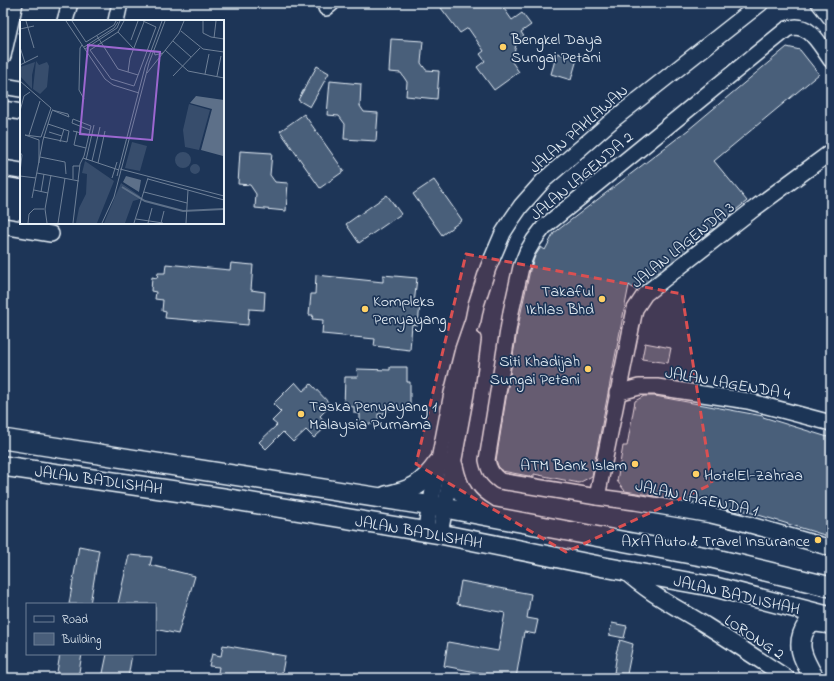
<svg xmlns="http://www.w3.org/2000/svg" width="834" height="681" font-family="'Indie Flower',sans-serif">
<rect width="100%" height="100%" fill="#1d3557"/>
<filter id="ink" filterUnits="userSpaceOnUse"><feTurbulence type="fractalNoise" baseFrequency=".025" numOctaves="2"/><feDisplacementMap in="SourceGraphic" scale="8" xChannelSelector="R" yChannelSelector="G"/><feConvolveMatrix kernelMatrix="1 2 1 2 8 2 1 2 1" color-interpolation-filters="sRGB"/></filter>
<g filter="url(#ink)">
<g fill="#495e7a" stroke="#e8f1f8">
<polygon points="449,3 479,3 488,4 490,3 500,3 512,20 522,13 531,25 521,32 525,38 516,45 512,62 519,72 494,90 477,67 485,61 480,54 484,51 468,28 460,33 441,8"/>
<polygon points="391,39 423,41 421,63 426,70 439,71 437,99 406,96 407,82 401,73 389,72"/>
<polygon points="787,47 800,50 819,74 714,161 747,201 637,291 629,285 592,476 579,483 534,474 534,477 502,471 498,466 496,460 517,331 530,270 535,256 541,247 545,250 554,233 688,130"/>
<polygon points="557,53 577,59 571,80 551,74"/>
<polygon points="317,66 329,73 310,107 298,100"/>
<polygon points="330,81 361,84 360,106 364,112 378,113 376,141 344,139 345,124 339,116 327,115"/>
<polygon points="304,114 344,171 320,188 280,131"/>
<polygon points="240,151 272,153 270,175 275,182 288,183 286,211 255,208 256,194 250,185 238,184"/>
<polygon points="434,180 462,220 442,235 413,194"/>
<polygon points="387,195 401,214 359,243 346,224"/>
<polygon points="231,263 253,265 251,290 265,292 264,310 249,309 248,325 165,318 166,312 162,311 163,300 155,299 156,292 151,291 152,277 157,278 158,273 165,273 166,264 230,270"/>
<polygon points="316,275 383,282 383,275 417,278 414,304 420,304 418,325 412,324 410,350 374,346 375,339 322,334 323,320 312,319 313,315 309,315 311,294 315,294"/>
<polygon points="645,343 671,348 668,363 642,359"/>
<polygon points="390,367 407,367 407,382 410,382 410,410 384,410 384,414 378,414 378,424 360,424 360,414 354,413 354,407 344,406 345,377 358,377 357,369 390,370"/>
<polygon points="295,382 303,391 311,384 331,405 320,416 328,425 314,438 306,430 293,442 283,432 266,449 259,442 277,425 272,421 281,412 273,404"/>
<polygon points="644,396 655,396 763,416 763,417 831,438 831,537 742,510 742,513 713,506 625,491 617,481 623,446 627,446 635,401"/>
<polygon points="79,546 99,550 90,604 69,604"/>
<polygon points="129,555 152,557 150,565 195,576 178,634 155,629 155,604 118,604"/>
<polygon points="461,581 531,594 527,618 538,620 535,634 524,632 516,678 508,678 444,666 448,642 498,651 505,613 457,604"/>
<polygon points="612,623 627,626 624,638 609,635"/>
<polygon points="620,640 633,644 627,674 614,673 617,653 616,653"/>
<polygon points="223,645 285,656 281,678 217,678 219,667 209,666 212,654 221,656"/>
<polygon points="60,654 82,654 78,678 56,678"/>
<polygon points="107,654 132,654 128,678 102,678"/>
</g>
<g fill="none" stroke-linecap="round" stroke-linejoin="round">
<defs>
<g id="minor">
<polyline points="819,3 831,18"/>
<polyline points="326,8 332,3"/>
<polyline points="65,21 70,3"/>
<polyline points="116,21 120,3"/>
<polyline points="3,56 15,3"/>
<path d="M831,60C819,44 809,20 787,29L544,227L534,240L527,252L521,267L511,312L487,460C489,470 492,475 500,481L597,497L635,502L711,515L740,522L831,548"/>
<polyline points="3,86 21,89"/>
<polyline points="3,109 21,112"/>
<polyline points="3,168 21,171"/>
<polyline points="3,226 51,234"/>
<polyline points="617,393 639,387 657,387 748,401 831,423"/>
<polyline points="597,497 635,309 645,294 755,208 831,152"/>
<polyline points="425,532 452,393 463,349 473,320 476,305 488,268 503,233 512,219 521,206 544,180 614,119 761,3"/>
<polyline points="440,534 466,394 473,339"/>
<path d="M623,570C649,594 678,608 707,626C734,643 761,661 787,678"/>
</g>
<g id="major">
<polyline points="3,439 445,508 712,558 831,587"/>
<polyline points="3,466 223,498 440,534 604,567 715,587 831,617"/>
<path d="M453,466C458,489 465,502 486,514"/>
<path d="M386,496C412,490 422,486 438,463"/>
<path d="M814,678C803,659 794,644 808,624L817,622L831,624"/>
</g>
</defs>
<use href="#minor" stroke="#e8f1f8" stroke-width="18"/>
<use href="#major" stroke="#e8f1f8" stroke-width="22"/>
<use href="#minor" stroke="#1d3557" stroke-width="15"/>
<use href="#major" stroke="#1d3557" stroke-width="19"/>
</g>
</g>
<path fill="#da5052" fill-opacity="0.2" stroke="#da5052" stroke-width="3" stroke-dasharray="8 5" stroke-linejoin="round" d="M466,254L682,294L712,484L566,552L416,464Z"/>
<g fill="#ffd166" stroke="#1d3557" stroke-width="1.5">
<circle cx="503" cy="47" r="4"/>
<circle cx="602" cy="299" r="4"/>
<circle cx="365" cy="309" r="4"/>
<circle cx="588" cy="369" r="4"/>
<circle cx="301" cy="414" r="4"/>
<circle cx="635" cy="464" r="4"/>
<circle cx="696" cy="474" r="4"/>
<circle cx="818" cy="540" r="4"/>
</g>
<g text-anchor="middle" stroke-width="3.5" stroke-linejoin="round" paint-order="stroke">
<g font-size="16" fill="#e8f1f8" stroke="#1d3557" text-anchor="start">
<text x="511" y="44">Bengkel Daya<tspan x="511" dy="18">Sungai Petani</tspan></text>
<text x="594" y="296" text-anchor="end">Takaful<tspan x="594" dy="18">Ikhlas Bhd</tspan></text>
<text x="373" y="306">Kompleks<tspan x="373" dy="18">Penyayang</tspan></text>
<text x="580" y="366" text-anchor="end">Siti Khadijah<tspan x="580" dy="18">Sungai Petani</tspan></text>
<text x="309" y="411">Taska Penyayang 1<tspan x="309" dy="18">Malaysia Purnama</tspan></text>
<text x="627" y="470" text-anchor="end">ATM Bank Islam</text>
<text x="704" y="480">HotelEl-Zahraa</text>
<text x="810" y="546" text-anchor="end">AXA Auto &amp; Travel Insurance</text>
</g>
<g font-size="16" fill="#e8f1f8" stroke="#1d3557">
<text transform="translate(578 128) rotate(-41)" y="6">JALAN PAHLAWAN</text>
<text transform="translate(581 175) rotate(-40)" y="6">JALAN LAGENDA 2</text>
<text transform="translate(682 244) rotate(-39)" y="6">JALAN LAGENDA 3</text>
<text transform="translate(728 382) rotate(10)" y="6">JALAN LAGENDA 4</text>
<text transform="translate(99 479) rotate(8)" y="6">JALAN BADLISHAH</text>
<text transform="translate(697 497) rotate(12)" y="6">JALAN LAGENDA 1</text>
<text transform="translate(419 531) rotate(10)" y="6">JALAN BADLISHAH</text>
<text transform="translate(737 594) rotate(13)" y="6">JALAN BADLISHAH</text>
<text transform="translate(755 636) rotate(33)" y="6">LORONG 2</text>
</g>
</g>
<g transform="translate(20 20)">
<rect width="204" height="204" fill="#1d3557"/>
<path d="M16,41L19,45L27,42L29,46L27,67L20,74L13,69ZM15,42L12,55V69L0,56V47ZM169,84L190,90L179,130L165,127L163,110ZM112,122L127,126L120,151L105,148ZM155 140a8 8 0 1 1 16 0a8 8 0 1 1-16 0ZM65,141L94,161L77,203H56L59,188L66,174L67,154L62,153ZM170 149a5 5 0 1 1 10 0a5 5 0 1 1-10 0ZM101,163L120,176V179L113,181L105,203H84Z" fill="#374d6c"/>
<path d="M176,76L204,80L203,136L181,130L192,89L170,83ZM106,156L121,160L119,172L103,162Z" fill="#5d7089"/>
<path fill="none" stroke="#5d7089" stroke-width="2" d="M102,167L125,181L163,191L204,189"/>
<path fill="none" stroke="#6e8097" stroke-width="1" d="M6,1L14,28M46,1L85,59L93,65L119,73M52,1L66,22L94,5L96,1M104,1L98,12L70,30L91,59L114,66L136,7L123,1M183,1V13L191,17L204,19M0,9L14,6M161,11L183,29L204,32M98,12L113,28M77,16L98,49L118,55M194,18L196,1M111,20L118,1M153,21L171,37M62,25L60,28L59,70L64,79M0,27L5,43M64,27L94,8L98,2M65,29L97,8L100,1M145,30L168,51L204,58M134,31L135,35L143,33M0,45L18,36M108,52L110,38L124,2M127,53L159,13L164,1M185,54L189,34M153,56L180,28M197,56L201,36M0,61L31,88M32,90L49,97M32,90L48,94L49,97M0,91L4,76L10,72M53,111L69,115M57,111L54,125L66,128M29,112L42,116M9,115L20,81M23,117L47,122L49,111L28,104M40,122L44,109M0,132L2,135L0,152M20,137L45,142L46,154M63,138L99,150M66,140L74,105M72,141L80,107M19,143V120L5,115L21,117L31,88M78,143L85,111M100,149L204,176M17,153L59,161M0,156L16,158M97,156L125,47L142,1M92,158L97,142M53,159V146H60M128,159L204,180M14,170L28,173M21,172L24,154M124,172L167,183M12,178L23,120L32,91M116,199L143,203M8,203L9,194L14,189H24M27,203L25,189L31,155M38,203L45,158M53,203L60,144L64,136L66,128L70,110L71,106L53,99L52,103L70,110M82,203L94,177L129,43L145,1M114,203L128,158M128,203L132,188M141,203L144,191M166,203L168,170"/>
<path fill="#9c67d0" fill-opacity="0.15" stroke="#9c67d0" stroke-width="2" d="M68,25L140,32L132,120L60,114Z"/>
<rect width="204" height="204" fill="none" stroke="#e8f1f8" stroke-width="2"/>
</g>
<rect width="834" height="681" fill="none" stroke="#1d3557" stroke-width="16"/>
<rect x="8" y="8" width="818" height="665" fill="none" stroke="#e8f1f8" stroke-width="1.5" filter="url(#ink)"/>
<rect x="26" y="603" width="130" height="52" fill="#1d3557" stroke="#6e8097"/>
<rect x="34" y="616" width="20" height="6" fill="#1d3557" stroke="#6e8097"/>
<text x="62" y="623" font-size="12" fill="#e8f1f8">Road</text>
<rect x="34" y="633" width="20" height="12" fill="#495e7a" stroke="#6e8097"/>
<text x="62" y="643" font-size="12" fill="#e8f1f8">Building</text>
</svg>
